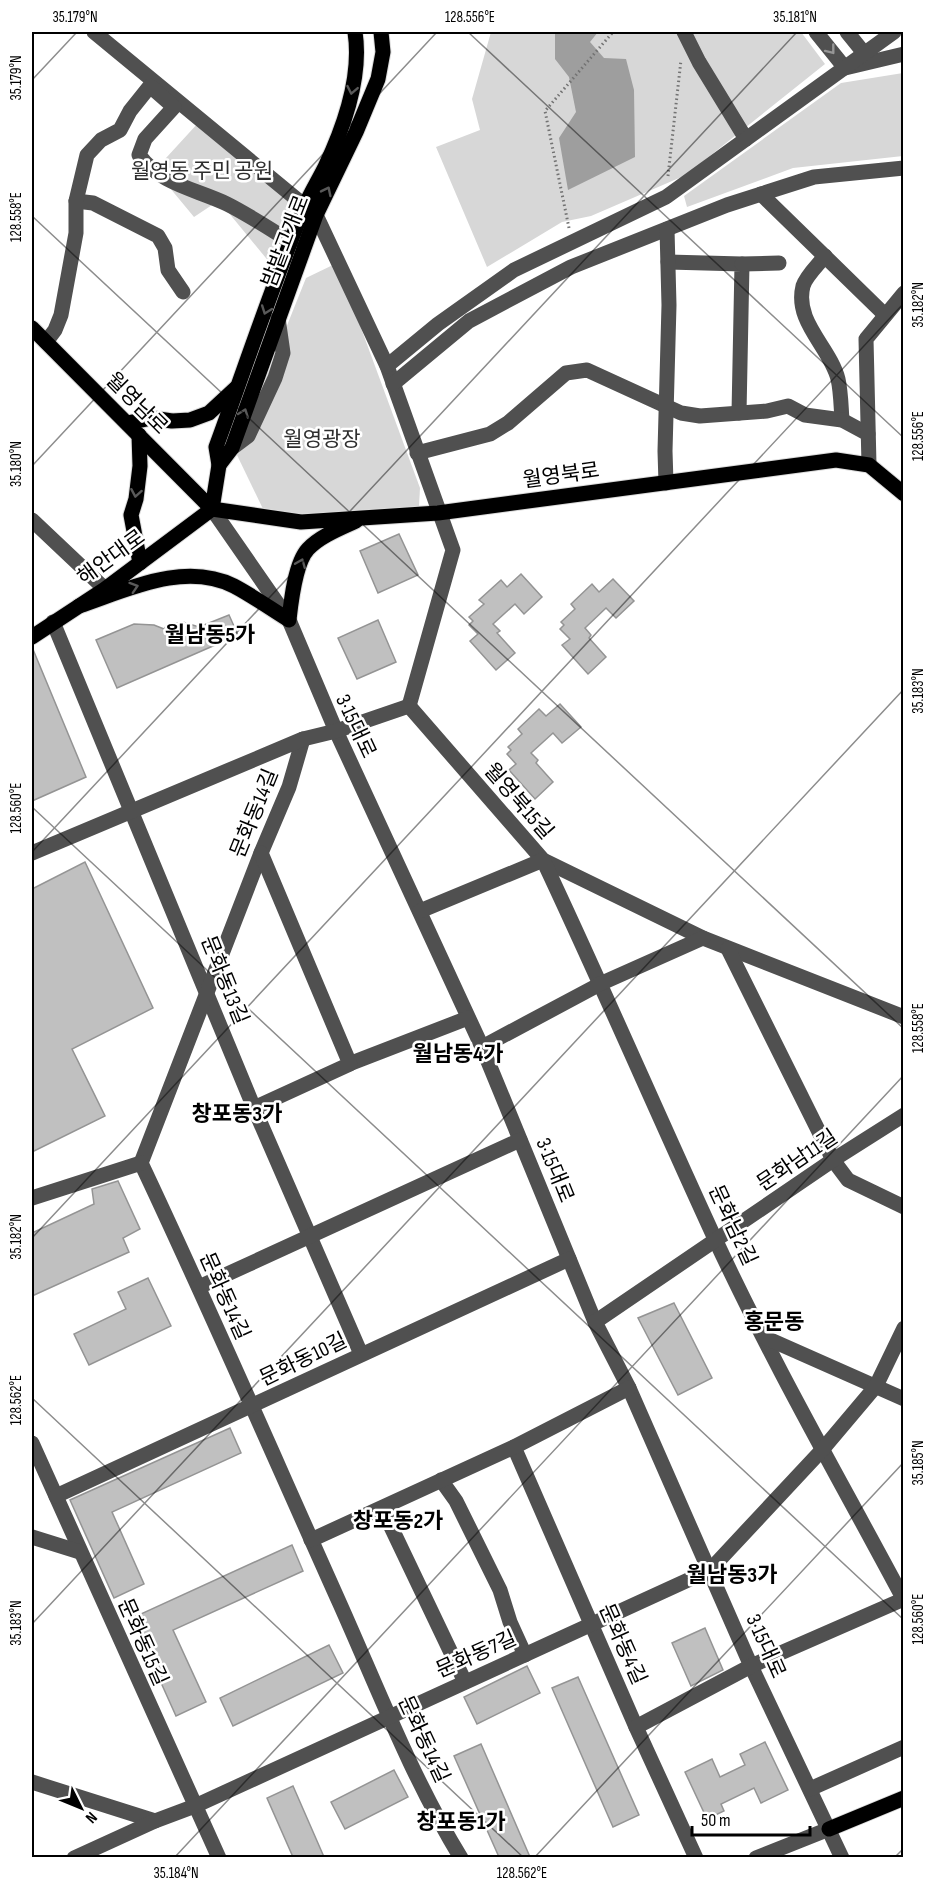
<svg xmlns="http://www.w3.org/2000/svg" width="935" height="1889" font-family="'Sofia Sans Condensed','Noto Sans KR',sans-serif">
<rect width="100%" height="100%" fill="#fff"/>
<g fill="#d7d7d7">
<polygon points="491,32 801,32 825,64 686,175 591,216 562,222 487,267 436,147 480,130 472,99"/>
<polygon points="903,73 903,156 793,168 687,207 684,196 841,83"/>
<polygon points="199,122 294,204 270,263 228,212 212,205 194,217 155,170"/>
<polygon points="337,263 420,488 419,506 317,517 264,511 236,453 306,278"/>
</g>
<polygon fill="#9e9e9e" points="555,32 598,32 590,42 604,58 626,59 634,90 635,157 568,190 559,138 576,112 569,77 555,59"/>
<g fill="#c0c0c0" stroke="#949494" stroke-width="1.5">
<polygon points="399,534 418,575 378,593 360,551"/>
<polygon points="521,574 542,597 524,614 515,604 493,624 500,631 497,633 515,653 496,670 470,641 478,634 469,625 473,621 469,617 484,604 479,600 501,580 507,587"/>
<polygon points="613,579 634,601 616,618 606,608 585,628 591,635 589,638 606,657 588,674 562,645 570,639 560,629 564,625 561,622 575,609 571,604 592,584 599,592"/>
<polygon points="229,615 238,635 117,688 96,640 134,624 154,625 164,629 167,625 183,622 199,627"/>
<polygon points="378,620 396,662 357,679 338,638"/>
<polygon points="32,647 86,777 32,801"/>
<polygon points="560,704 581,727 562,743 553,733 531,753 538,760 536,763 553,782 535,799 509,770 516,764 507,754 511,750 508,747 522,734 518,729 539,709 546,716"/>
<polygon points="85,862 153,1008 72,1049 105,1116 32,1152 32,889"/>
<polygon points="118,1181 140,1229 123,1238 129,1252 32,1296 32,1233 94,1204 92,1189"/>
<polygon points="148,1278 171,1326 89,1365 74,1334 126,1309 118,1292"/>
<polygon points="674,1303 712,1378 678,1395 638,1318"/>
<polygon points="230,1428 241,1453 112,1512 144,1584 114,1598 70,1500"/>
<polygon points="292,1545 303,1571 173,1630 206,1702 176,1716 132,1618"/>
<polygon points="705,1628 723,1670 691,1686 672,1643"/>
<polygon points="329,1645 343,1673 233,1726 220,1698"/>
<polygon points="527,1666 540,1693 477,1724 464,1697"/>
<polygon points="578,1677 639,1815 613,1827 552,1688"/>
<polygon points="765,1742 788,1790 761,1803 754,1788 721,1804 724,1811 707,1819 685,1772 712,1759 720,1777 745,1765 740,1754"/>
<polygon points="481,1744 530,1857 499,1857 454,1756"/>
<polygon points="394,1770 408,1797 345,1829 331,1802"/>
<polygon points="293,1786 324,1857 293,1857 267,1798"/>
</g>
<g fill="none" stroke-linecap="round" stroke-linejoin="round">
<defs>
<g id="major">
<polyline points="32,328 212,509"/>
<polyline points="127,423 152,418 172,421 190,420 209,413 236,388"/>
<polyline points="139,435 140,466 136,499 131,515 140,563"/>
<polyline points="219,465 232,448 316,215 356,132 378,79 383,52 381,32"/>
<polyline points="212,509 301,522 438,513 836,460 869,465 904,494"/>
<path d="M212,509L219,465L216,447C245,368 272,286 304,208C310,194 318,181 325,167C344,127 362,77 355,32"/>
<path d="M79,606C127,590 184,561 234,586C253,596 271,609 289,620C291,602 295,563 308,549C320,536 341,528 356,521"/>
<polyline points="32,637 105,589 212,509"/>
<polyline points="829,1829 904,1798"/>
</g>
</defs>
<use href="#major" stroke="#dbdbdb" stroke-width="17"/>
<g stroke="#727272" stroke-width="3" stroke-dasharray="1.5 3" stroke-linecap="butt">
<polyline points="668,176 681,60"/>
<polyline points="569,228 545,111 613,32"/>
</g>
<g stroke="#505050" stroke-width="15">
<polyline points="94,32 305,206"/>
<polyline points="684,32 699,62 746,139"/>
<polyline points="816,32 845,68 904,54"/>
<polyline points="847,32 864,53"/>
<polyline points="761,194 885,315"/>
<polyline points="76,201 93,203 158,236 165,248 168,270 183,292"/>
<polyline points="316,215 387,366 453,550 409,706"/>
<path d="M825,256C818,265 806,276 803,286C794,322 830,347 838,379C841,392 841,407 842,420"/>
<polyline points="668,262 742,264 739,413"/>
<polyline points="742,264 779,263"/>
<path d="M46,342L55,330L61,315L76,233V201L87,155L101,140L120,130L130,111L150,86L174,107L145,139L139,155C161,185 196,189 227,204C249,215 270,229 291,242"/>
<polyline points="387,366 438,324 514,270 666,197 894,32"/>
<polyline points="393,384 469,321 571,267 727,205 814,177 904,168"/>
<polyline points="232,448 248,436 275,378 283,353 278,318"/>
<polyline points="417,453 490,434 508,423 566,373 587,370 681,413 700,416 767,411 788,406 805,415 842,420 868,434"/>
<polyline points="869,465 866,339 904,293"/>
<polyline points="666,483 665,451 669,305 667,229"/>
<polyline points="212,509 289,620 336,731 482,1047 595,1322 629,1388 751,1666 842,1858"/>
<polyline points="32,520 105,589"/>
<polyline points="53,622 254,1108 361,1354"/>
<polyline points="409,706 543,860 703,938 904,1017"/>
<path d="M303,739L289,787L261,853L141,1163C210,1309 274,1457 340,1604C378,1689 412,1778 461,1858"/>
<polyline points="32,853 303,739 336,731 409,706"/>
<path d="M420,911L543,860C602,985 657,1113 715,1239C772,1362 840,1480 904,1600"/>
<polyline points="728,949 833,1160 848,1180 904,1207"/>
<polyline points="482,1047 602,983 703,938"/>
<polyline points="349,1064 468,1018"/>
<polyline points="254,1108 350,1064 261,853"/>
<polyline points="32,1198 141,1163"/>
<polyline points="199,1287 520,1140"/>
<polyline points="595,1322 833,1160 904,1115"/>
<polyline points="764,1337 904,1399"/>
<polyline points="32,1443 219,1858"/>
<polyline points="514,1447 636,1727 696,1858"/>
<polyline points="441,1480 456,1501 500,1590 510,1622 525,1655"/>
<polyline points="56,1496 569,1259"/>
<polyline points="382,1508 465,1682"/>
<polyline points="32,1537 80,1552"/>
<polyline points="311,1540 514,1447 629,1388"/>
<polyline points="636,1727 751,1666 904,1599"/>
<polyline points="32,1782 155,1821 195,1806 710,1570 822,1450 876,1386 904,1328"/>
<polyline points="810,1789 904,1747"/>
<polyline points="74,1858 155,1821"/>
<polyline points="756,1858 829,1829"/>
</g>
<use href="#major" stroke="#000" stroke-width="15"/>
</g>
<defs><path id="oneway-chevron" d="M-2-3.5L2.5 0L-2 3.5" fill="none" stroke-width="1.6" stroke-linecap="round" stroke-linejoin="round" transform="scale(1.5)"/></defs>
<use stroke="#969696" href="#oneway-chevron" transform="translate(831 50) rotate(52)"/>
<g stroke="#595959">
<use href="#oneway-chevron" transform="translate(352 90) rotate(101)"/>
<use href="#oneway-chevron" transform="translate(327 191) rotate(-64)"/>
<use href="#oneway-chevron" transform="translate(266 310) rotate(110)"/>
<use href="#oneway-chevron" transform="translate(244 413) rotate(-70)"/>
<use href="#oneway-chevron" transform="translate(136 493) rotate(100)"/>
<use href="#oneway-chevron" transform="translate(301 563) rotate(-68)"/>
<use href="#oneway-chevron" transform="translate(134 587) rotate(-18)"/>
</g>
<path fill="none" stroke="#000" stroke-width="1.5" stroke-opacity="0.45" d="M468,32L904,438M32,80L77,32M32,216L904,1029M32,466L437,32M32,807L904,1620M32,852L797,32M32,1238L904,303M32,1398L524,1858M32,1624L904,689M174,1858L904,1075M534,1858L904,1462M894,1858L904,1848"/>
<g text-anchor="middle" stroke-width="5" stroke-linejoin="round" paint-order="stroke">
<g font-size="21" fill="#2e2e2e" stroke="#fff">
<text x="202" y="178">월영동 주민 공원</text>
<text x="322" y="446">월영광장</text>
</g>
<g font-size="21" fill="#000" stroke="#fff">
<text transform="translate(285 241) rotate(-69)" y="7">밤밭고개로</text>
<text transform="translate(137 403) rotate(45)" y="7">월영남로</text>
<text transform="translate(561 475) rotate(-8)" y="7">월영북로</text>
<text transform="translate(111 557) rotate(-36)" y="7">해안대로</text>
<text transform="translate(356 726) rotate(65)" y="7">3·15대로</text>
<text transform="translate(519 801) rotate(49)" y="7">월영북15길</text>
<text transform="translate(254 813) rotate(-68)" y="7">문화동14길</text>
<text transform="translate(225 980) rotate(68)" y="7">문화동13길</text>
<text transform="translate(797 1160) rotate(-34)" y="7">문화남11길</text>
<text transform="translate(555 1170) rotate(68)" y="7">3·15대로</text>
<text transform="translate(733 1225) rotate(65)" y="7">문화남2길</text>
<text transform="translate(225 1296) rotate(66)" y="7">문화동14길</text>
<text transform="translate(303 1359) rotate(-26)" y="7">문화동10길</text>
<text transform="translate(143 1642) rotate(66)" y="7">문화동15길</text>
<text transform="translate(623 1644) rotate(66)" y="7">문화동4길</text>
<text transform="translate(766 1646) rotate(66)" y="7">3·15대로</text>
<text transform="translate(476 1654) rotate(-24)" y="7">문화동7길</text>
<text transform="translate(424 1739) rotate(65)" y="7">문화동14길</text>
</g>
<g font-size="22" font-weight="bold" fill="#000" stroke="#fff">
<text x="210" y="642">월남동5가</text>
<text x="458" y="1061">월남동4가</text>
<text x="237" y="1121">창포동3가</text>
<text x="774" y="1329">홍문동</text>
<text x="398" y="1528">창포동2가</text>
<text x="732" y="1582">월남동3가</text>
<text x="461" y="1829">창포동1가</text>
</g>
</g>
<rect width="935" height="1889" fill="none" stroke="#ffffff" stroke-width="66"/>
<g transform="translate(81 1808) rotate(133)" stroke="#ffffff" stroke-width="4.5" paint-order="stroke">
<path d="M0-4.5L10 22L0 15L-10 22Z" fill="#000000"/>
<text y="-9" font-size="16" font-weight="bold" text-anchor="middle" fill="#000000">N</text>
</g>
<path d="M692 1826v9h118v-9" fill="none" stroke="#000000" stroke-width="3"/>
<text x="701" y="1826" font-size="18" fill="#000000" stroke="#ffffff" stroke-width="4.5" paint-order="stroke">50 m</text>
<rect x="33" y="33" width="869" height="1823" fill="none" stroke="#000" stroke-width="2"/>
<g font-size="15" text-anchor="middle" fill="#000">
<text x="75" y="22">35.179°N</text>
<text x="470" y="22">128.556°E</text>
<text x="795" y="22">35.181°N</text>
<text transform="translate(16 78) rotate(-90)" y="5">35.179°N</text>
<text transform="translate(16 217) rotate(-90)" y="5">128.558°E</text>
<text transform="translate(918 305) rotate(-90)" y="5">35.182°N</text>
<text transform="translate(918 436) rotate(-90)" y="5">128.556°E</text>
<text transform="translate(16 464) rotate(-90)" y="5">35.180°N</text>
<text transform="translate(918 691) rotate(-90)" y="5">35.183°N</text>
<text transform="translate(16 808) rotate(-90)" y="5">128.560°E</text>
<text transform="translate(918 1028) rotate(-90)" y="5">128.558°E</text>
<text transform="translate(16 1237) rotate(-90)" y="5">35.182°N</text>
<text transform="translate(16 1400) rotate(-90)" y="5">128.562°E</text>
<text transform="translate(918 1463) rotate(-90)" y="5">35.185°N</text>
<text transform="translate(918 1619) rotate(-90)" y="5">128.560°E</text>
<text transform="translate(16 1623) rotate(-90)" y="5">35.183°N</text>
<text x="176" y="1878">35.184°N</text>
<text x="522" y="1878">128.562°E</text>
</g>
</svg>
